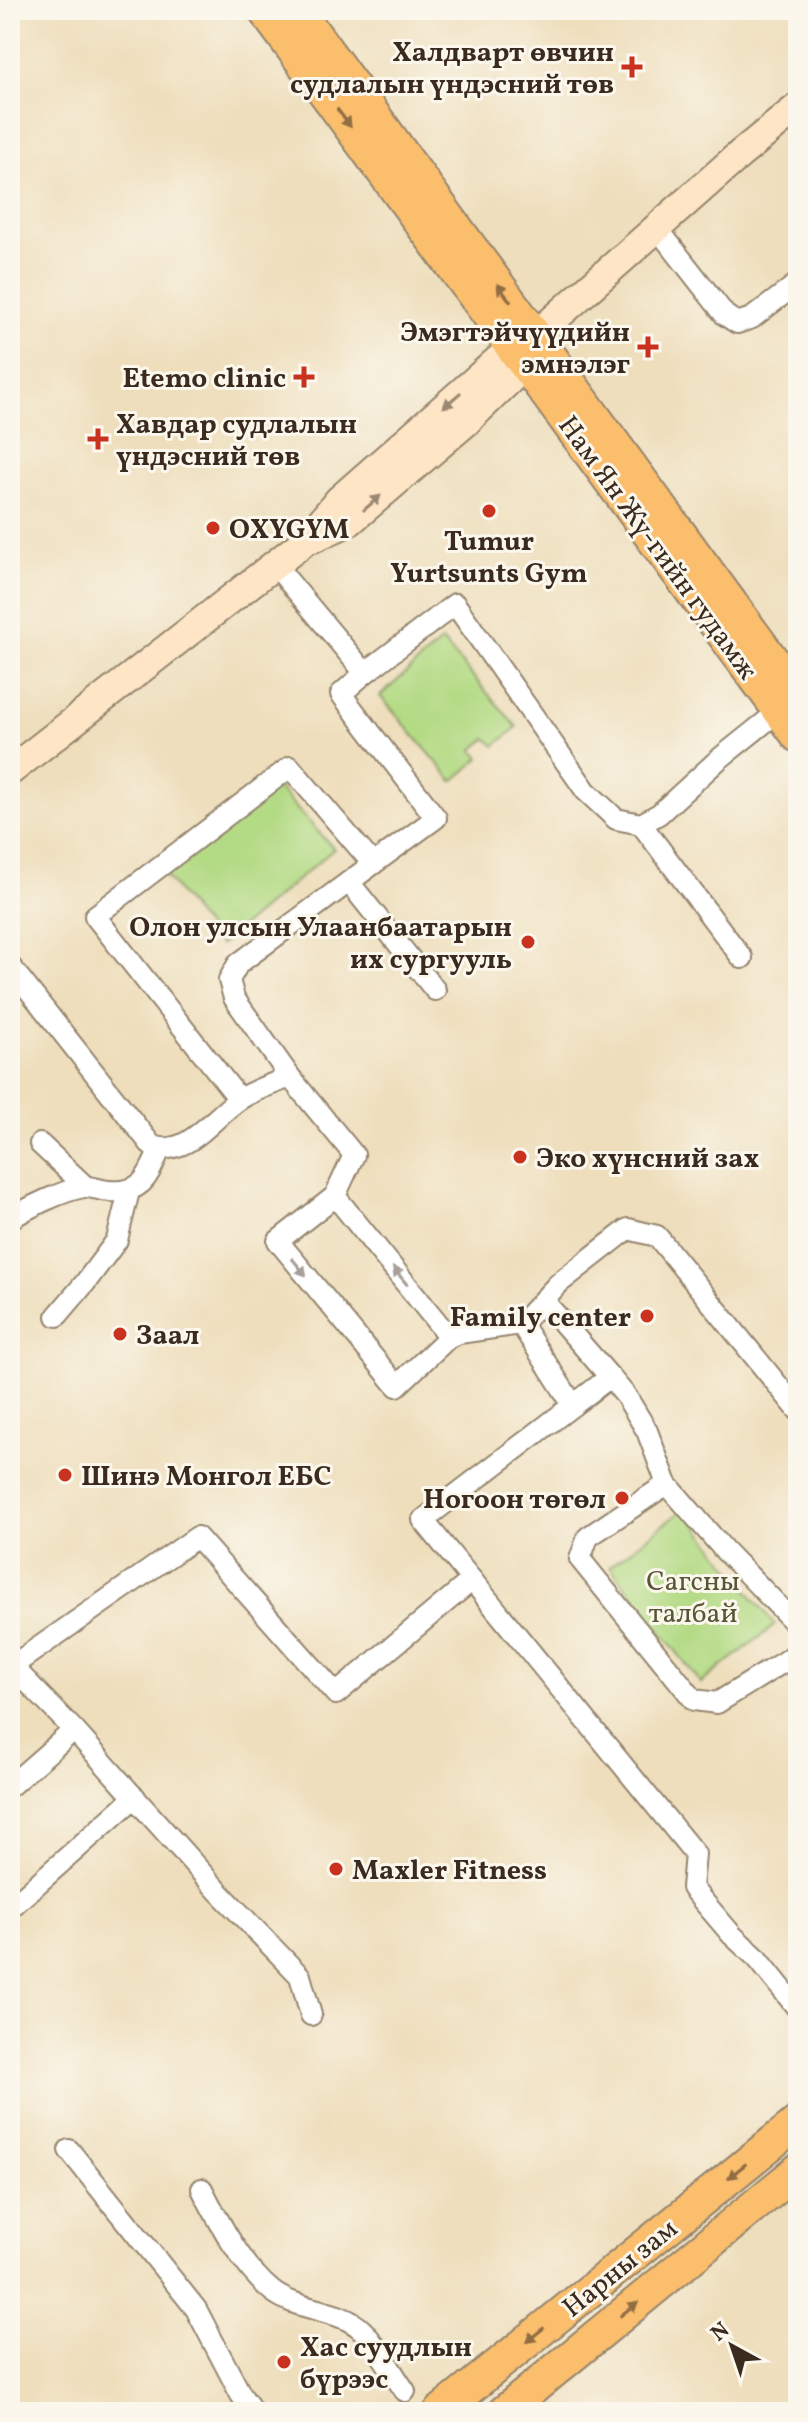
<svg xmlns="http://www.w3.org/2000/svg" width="808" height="2422" font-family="Vollkorn,serif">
<rect width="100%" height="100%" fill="#fbf7ec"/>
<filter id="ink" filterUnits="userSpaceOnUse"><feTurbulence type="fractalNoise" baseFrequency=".0125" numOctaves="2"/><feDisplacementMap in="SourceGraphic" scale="16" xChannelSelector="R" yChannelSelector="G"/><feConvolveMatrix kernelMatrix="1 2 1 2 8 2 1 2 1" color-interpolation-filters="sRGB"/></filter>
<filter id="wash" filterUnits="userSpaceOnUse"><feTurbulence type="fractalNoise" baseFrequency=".006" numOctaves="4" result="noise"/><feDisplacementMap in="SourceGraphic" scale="32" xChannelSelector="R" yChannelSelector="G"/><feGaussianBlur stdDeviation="1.8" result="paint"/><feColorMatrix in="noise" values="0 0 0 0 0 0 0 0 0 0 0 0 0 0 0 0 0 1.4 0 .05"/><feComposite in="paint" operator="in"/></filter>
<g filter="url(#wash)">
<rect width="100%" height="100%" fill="#eedebc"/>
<g fill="#b3da84" stroke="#778251" stroke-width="2">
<polygon points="442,641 517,727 495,746 487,738 473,750 480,758 453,781 380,696"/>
<polygon points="275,785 334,849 220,945 165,875"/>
<polygon points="684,1509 775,1625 701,1683 610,1566"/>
</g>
</g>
<g filter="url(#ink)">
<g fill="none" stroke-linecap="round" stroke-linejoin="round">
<defs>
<g id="street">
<polyline points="657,228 725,315 737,323 752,318 798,283"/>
<polyline points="275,565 365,673 455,604 586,791 616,819 641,824 659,814 719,759 779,711"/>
<polyline points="641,824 742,958"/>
<polyline points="349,882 435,990"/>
<path d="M10,966L152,1146C187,1158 211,1119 237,1101C252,1090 273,1084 290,1077L354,1155L335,1196L278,1241L397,1386L449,1337L459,1333L521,1324L559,1283L628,1229L657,1236L798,1410"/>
<polyline points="290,1077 234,998 229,980 238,964 373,864"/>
<polyline points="239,1099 95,916 290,767 373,864 436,818 341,694 365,673"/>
<polyline points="40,1144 86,1187"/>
<polyline points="335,1196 449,1337"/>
<path d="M10,1219C27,1208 64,1190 84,1187C92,1186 101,1191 109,1191C143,1194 148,1176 160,1149"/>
<polyline points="543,1300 610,1377 423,1520 695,1854 692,1888 732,1935 758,1959 798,2009"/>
<polyline points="57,1316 85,1283 117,1240 129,1191"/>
<polyline points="521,1324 573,1405"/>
<polyline points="610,1377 626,1396 647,1431 667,1484 725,1551 798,1626"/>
<polyline points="667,1484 588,1537 580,1559 694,1700 717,1703 798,1653"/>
<polyline points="10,1664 74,1730 219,1892 300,1976 311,2015"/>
<polyline points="12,1666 197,1537 336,1694 472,1580"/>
<polyline points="10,1786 74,1730"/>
<polyline points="10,1908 135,1797"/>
<polyline points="69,2150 196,2309 241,2395 253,2412"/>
<path d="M202,2189C219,2222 242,2267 272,2291C297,2311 341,2309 362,2330C375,2342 393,2374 405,2391"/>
</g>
<g id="secondary">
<polyline points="313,538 350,521 466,422 526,364 533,344"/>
<polyline points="10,771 305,541 339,500 513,347 535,336 738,156 798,107"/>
</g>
<g id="primary">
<polyline points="264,10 798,736"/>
<polyline points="297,10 798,695"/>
<polyline points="440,2412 798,2122"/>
<polyline points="504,2412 798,2170"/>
</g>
</defs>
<use href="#street" stroke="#94846d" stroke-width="24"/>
<use href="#secondary" stroke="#94846d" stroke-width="32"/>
<use href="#primary" stroke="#94846d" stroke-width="36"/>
<use href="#street" stroke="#fff" stroke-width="20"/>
<use href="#secondary" stroke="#fde5c5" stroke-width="28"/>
<use href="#primary" stroke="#fabe6d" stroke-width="32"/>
</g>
<defs><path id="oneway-solid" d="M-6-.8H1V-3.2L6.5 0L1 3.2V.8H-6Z" transform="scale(2)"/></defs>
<g fill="#916d42">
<use href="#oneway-solid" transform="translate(344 118) rotate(53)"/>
<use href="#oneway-solid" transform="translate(504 293) rotate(-126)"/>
<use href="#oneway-solid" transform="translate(737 2171) rotate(141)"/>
<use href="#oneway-solid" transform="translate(629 2309) rotate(-39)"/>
<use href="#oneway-solid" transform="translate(535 2335) rotate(141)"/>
</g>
<g fill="#9c8872">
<use href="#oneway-solid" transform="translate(452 400) rotate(139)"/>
<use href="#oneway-solid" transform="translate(372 503) rotate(-41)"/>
</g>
<g fill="#a79f9a">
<use href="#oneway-solid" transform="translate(299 1267) rotate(51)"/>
<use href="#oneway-solid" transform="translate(400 1276) rotate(-129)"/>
</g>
</g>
<g fill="#c8321e" stroke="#fbf7ec" stroke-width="3">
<path d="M628 55h8v8h8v8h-8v8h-8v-8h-8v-8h8z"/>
<path d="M644 335h8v8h8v8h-8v8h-8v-8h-8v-8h8z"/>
<path d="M300 365h8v8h8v8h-8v8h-8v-8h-8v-8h8z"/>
<path d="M94 427h8v8h8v8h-8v8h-8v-8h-8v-8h8z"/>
<circle cx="489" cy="511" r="8"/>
<circle cx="213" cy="528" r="8"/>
<circle cx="528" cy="942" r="8"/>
<circle cx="520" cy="1157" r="8"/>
<circle cx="647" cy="1316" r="8"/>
<circle cx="120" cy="1334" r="8"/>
<circle cx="65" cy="1475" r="8"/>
<circle cx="622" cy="1498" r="8"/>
<circle cx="336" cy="1869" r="8"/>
<circle cx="284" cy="2362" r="8"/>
</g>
<g text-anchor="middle" stroke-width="6" stroke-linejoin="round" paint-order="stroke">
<g font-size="28" font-weight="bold" fill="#3b2a1e" stroke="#fbf7ec" text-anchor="start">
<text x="614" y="61" text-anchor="end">Халдварт өвчин<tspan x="614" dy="32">судлалын үндэсний төв</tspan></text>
<text x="630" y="341" text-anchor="end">Эмэгтэйчүүдийн<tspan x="630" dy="32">эмнэлэг</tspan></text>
<text x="286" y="387" text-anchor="end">Etemo clinic</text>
<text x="116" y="433">Хавдар судлалын<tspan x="116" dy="32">үндэсний төв</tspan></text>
<text x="229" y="538">OXYGYM</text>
<text x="489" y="550" text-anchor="middle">Tumur<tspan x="489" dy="32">Yurtsunts Gym</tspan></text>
<text x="512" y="936" text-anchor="end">Олон улсын Улаанбаатарын<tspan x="512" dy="32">их сургууль</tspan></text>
<text x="536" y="1167">Эко хүнсний зах</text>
<text x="631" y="1326" text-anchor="end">Family center</text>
<text x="136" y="1344">Заал</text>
<text x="81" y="1485">Шинэ Монгол ЕБС</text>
<text x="606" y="1508" text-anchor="end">Ногоон төгөл</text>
<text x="352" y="1879">Maxler Fitness</text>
<text x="300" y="2356">Хас суудлын<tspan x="300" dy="32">бүрээс</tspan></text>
</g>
<g font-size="28" fill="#3b2a1e" stroke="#fbf7ec">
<text transform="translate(659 547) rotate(54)" y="10">Нам Ян Жү-гийн гудамж</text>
<text transform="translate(619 2267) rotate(-39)" y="10">Нарны зам</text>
</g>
<g font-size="28" fill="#595638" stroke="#fbf7ec">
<text x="693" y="1590">Сагсны<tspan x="693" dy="32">талбай</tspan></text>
</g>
</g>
<rect width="808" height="2422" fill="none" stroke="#fbf7ec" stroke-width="40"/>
<g transform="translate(732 2346) rotate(320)" stroke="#fbf7ec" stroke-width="6" paint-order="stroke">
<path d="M0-6L14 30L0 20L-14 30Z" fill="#3b2a1e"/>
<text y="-12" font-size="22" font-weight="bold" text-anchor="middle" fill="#3b2a1e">N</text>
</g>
</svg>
